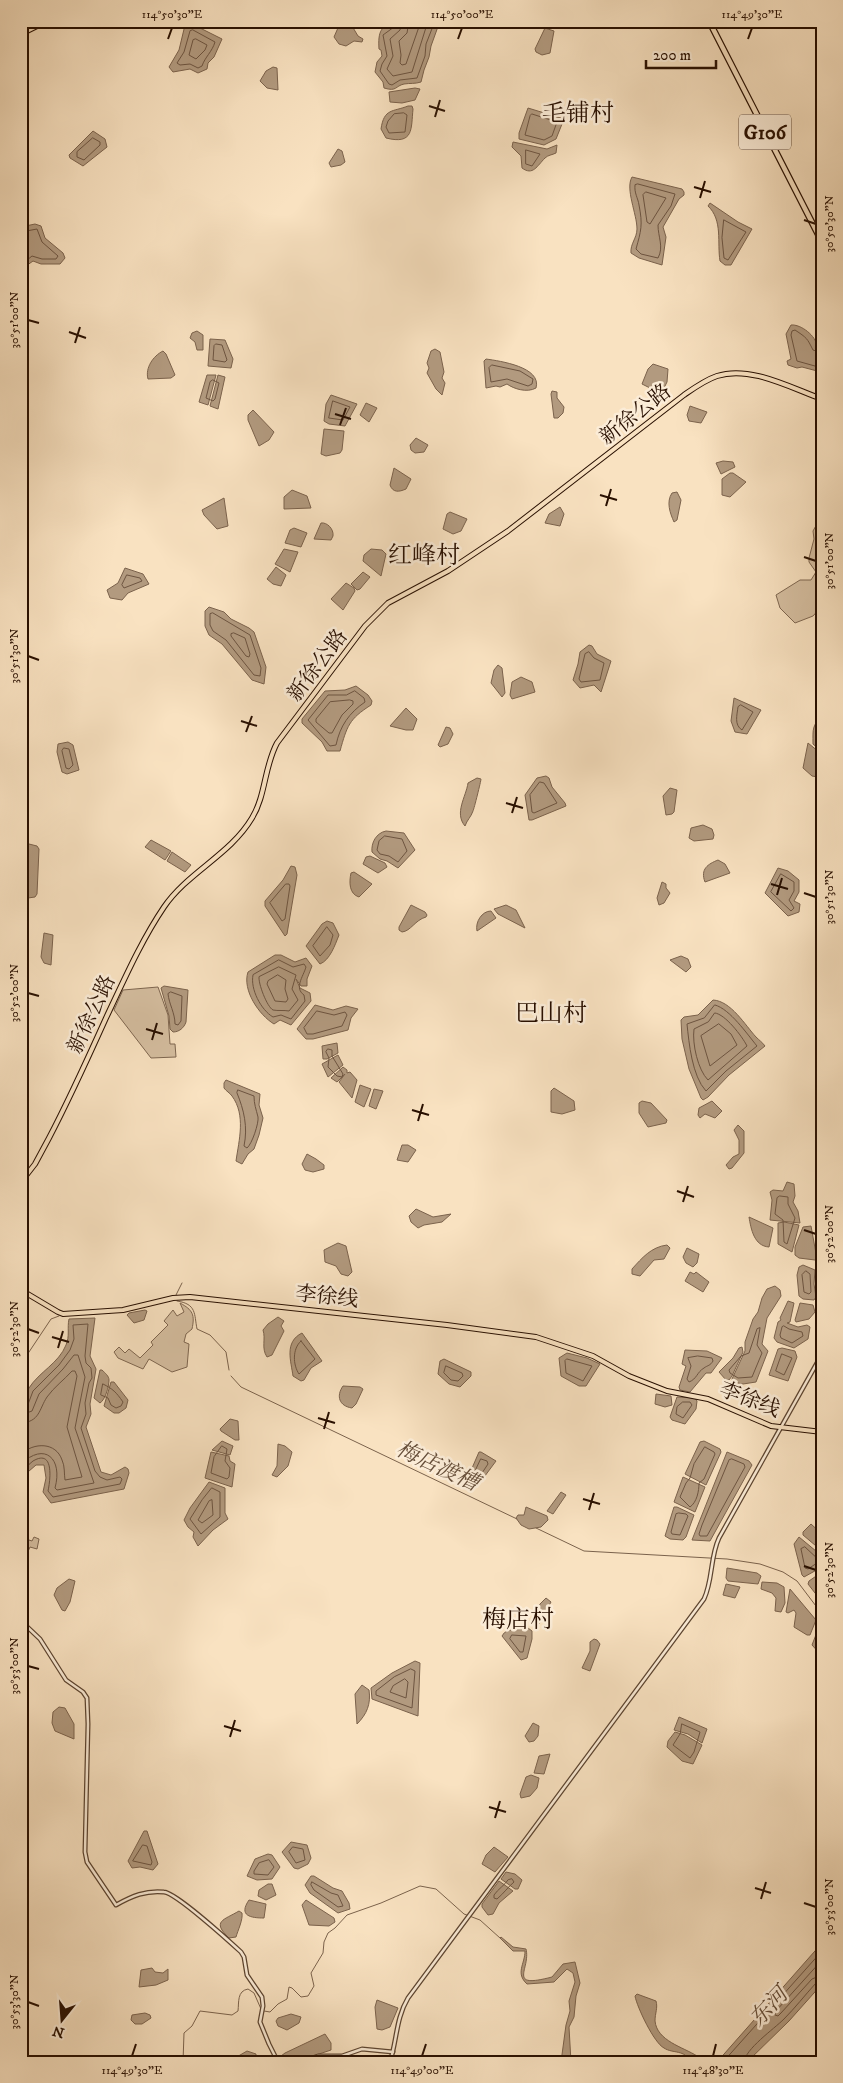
<svg xmlns="http://www.w3.org/2000/svg" width="843" height="2083" font-family="'IM FELL DW Pica','Noto Serif SC',serif">
<rect width="100%" height="100%" fill="#f9e2c1"/>
<filter id="stains"><feTurbulence type="fractalNoise" baseFrequency=".004" numOctaves="4"/><feColorMatrix values="0 0 0 0 .2 0 0 0 0 .09 0 0 0 0 .02 0 0 0 .5 -.17"/></filter>
<radialGradient id="worn" r=".72"><stop offset=".6" stop-color="#630" stop-opacity="0"/><stop offset="1" stop-color="#630" stop-opacity=".3"/></radialGradient>
<g fill="#d5bea0" stroke="#7e6650">
<polygon points="822,515 822,606 813,616 795,623 780,608 776,595 800,580 811,580 816,572 809,562 809,558 814,539 813,531"/>
<polygon points="158,987 168,1015 170,1044 175,1044 176,1057 151,1058 114,1010 123,990"/>
<path d="M180,1303C193,1310 195,1315 192,1329L186,1334L184,1342L189,1344L187,1367L172,1372L149,1359L143,1369L118,1358L114,1352L119,1347L125,1353L129,1349L140,1358L153,1345L151,1342L168,1325L164,1321L173,1310L177,1316L184,1312Z"/>
<polygon points="34,1537 39,1539 37,1549 30,1547 25,1558 21,1557 21,1544 26,1546 29,1540 32,1541"/>
</g>
<g fill="#b29a7f" stroke="#7b624c">
<polygon points="341,21 349,21 358,36 363,39 362,42 354,41 346,46 339,44 334,37"/>
<path d="M398,21H440L431,46L429,57L424,70L421,82C415,84 410,83 404,84C395,86 397,92 384,88L383,82L375,72L377,62L382,56L381,50L379,49C378,32 380,25 398,21Z"/>
<polygon points="188,22 222,39 214,57 208,63 207,69 198,73 190,69 173,72 169,67 179,50 185,25"/>
<polygon points="545,28 554,31 550,53 542,55 536,52 535,49"/>
<polygon points="273,67 277,68 278,90 267,88 260,81 266,71"/>
<polygon points="415,88 420,89 415,100 402,103 390,102 389,92"/>
<path d="M408,106H412L413,109C411,129 414,145 386,138L381,129C384,108 393,112 408,106Z"/>
<polygon points="528,108 564,119 556,139 544,145 519,139 519,133"/>
<polygon points="93,131 105,139 107,147 83,166 70,158 69,155"/>
<path d="M513,142L547,149L557,145L556,153C552,155 548,155 545,158C537,166 533,176 522,168L521,156L512,147Z"/>
<polygon points="338,149 342,151 345,162 341,165 331,167 329,163"/>
<path d="M632,177L682,189L684,192V195L679,199L663,227L666,237L662,265L639,258L631,253C630,244 637,238 637,229C637,214 625,189 632,177Z"/>
<path d="M710,203L738,222L752,229L731,265H725L720,261C717,243 723,220 708,206Z"/>
<polygon points="35,224 41,226 45,238 63,253 65,258 60,264 41,264 33,261 26,266 24,274 21,274 21,227"/>
<path d="M791,325C801,324 816,336 817,346L822,349L821,372L802,367L797,368L788,365L787,361L791,359L786,334Z"/>
<polygon points="197,331 203,335 203,350 197,350 195,342 190,338 192,333"/>
<polygon points="210,339 225,340 233,359 231,368 208,366"/>
<polygon points="435,349 440,352 444,372 442,378 445,383 442,395 436,389 427,373 429,368 427,363 431,351"/>
<path d="M163,351L166,354L175,375L171,378L148,379C145,368 153,356 163,351Z"/>
<path d="M486,359C500,361 542,367 536,388C527,393 514,389 507,384L500,387L496,386L486,388L484,361Z"/>
<polygon points="653,364 668,369 667,382 663,390 652,389 642,384 648,369"/>
<polygon points="207,375 216,375 208,405 199,402"/>
<polygon points="218,375 225,377 218,409 210,406"/>
<polygon points="552,391 557,392 557,398 564,407 563,413 558,418 554,418 551,394"/>
<polygon points="331,395 357,404 345,426 329,424 324,421 326,404"/>
<polygon points="366,403 377,408 369,422 360,415"/>
<polygon points="690,406 707,412 701,423 689,421 687,415"/>
<polygon points="253,410 274,432 269,440 259,446 248,420 248,415"/>
<polygon points="324,429 344,431 342,450 340,453 326,456 321,454"/>
<polygon points="416,438 428,445 424,452 415,453 411,450 410,445"/>
<polygon points="723,461 733,462 735,467 721,474 716,463"/>
<path d="M394,468L411,479L406,489C399,492 393,493 390,485Z"/>
<polygon points="730,473 733,473 746,482 730,497 722,495 722,479"/>
<polygon points="292,490 307,496 311,508 284,509 284,497"/>
<path d="M677,492L681,500L677,520L674,522C670,513 666,502 672,493Z"/>
<polygon points="224,498 228,526 217,529 204,515 202,510"/>
<polygon points="560,507 564,514 560,526 545,523 549,514"/>
<polygon points="450,512 467,519 461,531 453,534 443,529 447,514"/>
<path d="M321,523C327,522 334,529 333,536L331,540L314,539Z"/>
<polygon points="294,528 307,533 301,547 285,543 290,530"/>
<polygon points="284,549 298,552 290,572 275,564"/>
<polygon points="371,549 382,550 386,554 381,576 363,561 364,555"/>
<polygon points="276,567 286,575 281,586 273,584 267,579"/>
<polygon points="125,568 143,574 149,584 128,593 122,600 110,598 107,590 118,583"/>
<polygon points="363,572 370,577 360,589 357,590 351,584"/>
<polygon points="346,583 354,588 355,591 343,610 331,599"/>
<polygon points="209,607 224,612 231,619 249,628 254,632 266,667 264,684 252,680 222,644 209,635 205,626 205,611"/>
<polygon points="589,645 592,646 597,654 611,661 601,692 594,685 580,688 573,680 578,664 580,652"/>
<polygon points="498,665 502,668 505,693 502,697 491,683 494,670"/>
<polygon points="521,677 532,682 535,692 512,699 510,695 512,682"/>
<path d="M356,686L368,695L372,701L371,705C349,719 347,726 340,751H327L322,742L302,723V719L325,691L345,690Z"/>
<polygon points="734,698 761,710 747,734 735,732 731,721"/>
<polygon points="406,708 417,719 413,730 406,730 390,726"/>
<path d="M822,714V751H821L813,744C813,727 812,728 822,714Z"/>
<polygon points="446,727 450,728 453,734 448,744 440,747 438,745"/>
<polygon points="68,742 73,745 79,770 67,774 62,772 57,752 58,744"/>
<polygon points="808,743 819,752 818,758 821,772 818,777 812,776 803,768"/>
<polygon points="546,776 549,778 552,787 565,803 566,806 532,820 529,820 525,795 537,778"/>
<path d="M477,778L481,779C481,781 474,809 473,811C471,817 467,820 465,826C454,813 466,797 468,783Z"/>
<polygon points="670,788 677,790 674,812 672,814 666,815 663,796"/>
<polygon points="703,825 712,829 714,835 713,839 694,841 689,838 691,828"/>
<path d="M386,831L404,833L415,850L398,868L387,861L380,859L372,852C371,843 376,833 386,831Z"/>
<polygon points="151,840 171,851 165,860 145,847"/>
<polygon points="29,844 37,846 39,849 37,894 35,897 21,899 21,868 26,861 27,845"/>
<polygon points="172,852 191,865 185,872 167,861"/>
<polygon points="370,856 385,863 387,867 378,873 363,864 366,857"/>
<path d="M718,860L725,864L730,873L705,882C700,869 708,864 718,860Z"/>
<polygon points="291,866 295,867 297,875 287,934 285,936 265,906 265,901 283,880"/>
<polygon points="778,868 788,871 799,880 799,892 794,901 800,904 799,912 788,916 765,893"/>
<path d="M354,872L372,884L359,897C349,894 349,882 351,873Z"/>
<polygon points="662,882 666,884 666,888 670,893 664,903 659,905 657,898"/>
<path d="M411,905L425,912L427,915L426,917C415,920 411,931 402,932L399,930V927Z"/>
<polygon points="506,905 516,910 525,928 498,914 494,909"/>
<path d="M491,911L496,918L477,931C475,922 482,911 491,911Z"/>
<path d="M327,921L333,923L339,935C335,945 330,960 320,964L306,946L322,924Z"/>
<polygon points="44,933 53,935 51,965 44,963 41,957"/>
<path d="M275,955H281L295,962L306,958L312,966L307,979V986H301L296,979L300,988L310,993L311,1001L291,1025L280,1020L274,1024C259,1015 242,990 248,972Z"/>
<polygon points="681,956 688,959 691,967 686,972 670,960"/>
<path d="M164,986L188,990L186,1022C184,1028 179,1032 173,1032L170,1029L169,1016L161,988Z"/>
<path d="M713,1000C731,1001 745,1025 756,1037C759,1040 762,1042 765,1046L729,1075L708,1097L703,1100L701,1098L689,1069L682,1039L681,1020L684,1017L698,1015Z"/>
<polygon points="315,1005 333,1010 346,1006 358,1009 351,1018 348,1030 313,1039 306,1039 297,1029"/>
<polygon points="337,1043 338,1053 327,1059 323,1059 322,1046"/>
<polygon points="338,1055 343,1065 328,1077 322,1064"/>
<polygon points="343,1067 347,1070 347,1073 350,1072 357,1080 352,1098 339,1082 345,1074 337,1082 331,1078"/>
<path d="M226,1080L260,1094L259,1105L263,1118L259,1135L254,1149L248,1154L242,1164L236,1161C239,1140 246,1115 232,1096C230,1093 226,1091 224,1088V1083Z"/>
<polygon points="360,1085 371,1089 364,1107 355,1102"/>
<polygon points="554,1088 574,1101 575,1110 562,1114 551,1112 551,1091"/>
<polygon points="374,1089 383,1091 376,1109 369,1106"/>
<polygon points="642,1101 651,1103 667,1120 666,1123 648,1127 639,1113 639,1103"/>
<polygon points="712,1101 722,1111 715,1118 705,1114 700,1118 698,1115 699,1108"/>
<polygon points="738,1125 744,1131 744,1153 732,1168 729,1169 726,1165 733,1157 739,1154 739,1140 734,1130"/>
<polygon points="402,1145 408,1145 416,1150 408,1162 397,1160"/>
<polygon points="307,1154 316,1159 324,1165 324,1169 313,1172 305,1170 302,1164"/>
<polygon points="787,1182 794,1184 795,1196 793,1202 798,1211 800,1223 770,1220 772,1200 770,1192 773,1190 783,1191"/>
<polygon points="416,1209 433,1217 451,1214 442,1222 424,1225 418,1228 411,1222 409,1216"/>
<path d="M749,1217L773,1228L769,1247C754,1246 751,1229 749,1217Z"/>
<polygon points="784,1222 799,1225 792,1252 778,1244 778,1223"/>
<polygon points="811,1226 817,1259 815,1260 799,1258 795,1255 795,1247 803,1227"/>
<polygon points="338,1243 346,1246 352,1272 348,1276 341,1274 336,1266 325,1262 324,1250"/>
<path d="M667,1245L670,1248L664,1259L654,1260L640,1276L632,1274V1269C642,1258 651,1247 667,1245Z"/>
<polygon points="687,1248 699,1254 697,1263 693,1267 686,1263 683,1257"/>
<polygon points="803,1265 815,1270 814,1284 816,1297 814,1300 803,1299 799,1296 797,1275 799,1267"/>
<polygon points="690,1272 694,1274 696,1272 709,1282 703,1292 685,1281"/>
<polygon points="775,1286 780,1290 781,1296 767,1318 762,1344 768,1351 756,1382 743,1384 733,1382 732,1379 745,1351 745,1342 753,1319 758,1312 762,1298 767,1289"/>
<polygon points="788,1301 794,1303 790,1322 787,1323 798,1327 807,1325 810,1327 808,1339 794,1348 777,1342 774,1338 778,1322 781,1320 780,1318"/>
<polygon points="800,1303 813,1305 815,1312 809,1319 796,1322 795,1320"/>
<polygon points="145,1310 147,1311 144,1320 134,1323 127,1315 129,1313"/>
<path d="M278,1317L284,1321L281,1326L284,1331L272,1355L267,1357C261,1348 266,1339 263,1330L268,1324Z"/>
<path d="M95,1318L90,1356L96,1369L90,1404L91,1414L86,1427L101,1472L111,1475L125,1467L128,1469L129,1473L124,1489L51,1503L43,1492L46,1478L44,1465H36L21,1478C21,1454 16,1408 29,1388C39,1372 59,1363 66,1345C70,1336 67,1328 69,1319Z"/>
<path d="M302,1333L322,1361L311,1368L304,1380L301,1381L293,1376C291,1361 284,1342 302,1333Z"/>
<polygon points="742,1347 743,1352 732,1376 729,1380 726,1380 719,1372 733,1358 739,1348"/>
<polygon points="782,1348 795,1351 797,1357 788,1381 769,1375 778,1349"/>
<polygon points="685,1350 707,1351 722,1358 711,1373 706,1373 690,1392 680,1390 679,1387 686,1366 682,1364"/>
<polygon points="567,1353 587,1358 600,1364 586,1386 579,1386 561,1376 559,1358"/>
<polygon points="444,1359 471,1372 471,1376 460,1387 449,1384 438,1374 440,1361"/>
<path d="M102,1370C105,1373 109,1376 109,1380C109,1387 105,1400 100,1403L94,1398L100,1370Z"/>
<polygon points="111,1382 114,1382 128,1400 126,1408 119,1413 114,1413 104,1406"/>
<path d="M343,1386L360,1387L363,1389L356,1404L352,1408C339,1406 336,1396 343,1386Z"/>
<polygon points="656,1394 671,1396 672,1405 665,1407 655,1404"/>
<polygon points="677,1397 695,1398 697,1401 696,1409 685,1424 672,1420 670,1417"/>
<polygon points="230,1419 238,1421 239,1440 235,1440 221,1431 220,1429"/>
<polygon points="222,1441 233,1446 230,1455 212,1450"/>
<polygon points="704,1441 720,1449 721,1452 706,1485 685,1474 700,1442"/>
<polygon points="278,1444 285,1446 292,1452 288,1466 277,1477 272,1475 277,1466"/>
<polygon points="211,1452 229,1456 230,1461 235,1464 232,1487 205,1478"/>
<polygon points="479,1452 481,1452 496,1461 476,1488 466,1482"/>
<polygon points="727,1452 749,1461 752,1465 710,1541 692,1540"/>
<polygon points="683,1477 705,1487 695,1512 674,1502"/>
<polygon points="209,1482 225,1488 225,1513 228,1519 213,1530 198,1546 193,1537 194,1532 188,1527 184,1520 190,1508"/>
<polygon points="561,1492 566,1495 553,1514 547,1511"/>
<polygon points="526,1507 547,1516 548,1520 541,1527 529,1529 521,1525 516,1518 518,1515 524,1515"/>
<polygon points="674,1507 677,1507 694,1515 686,1537 683,1540 670,1539 665,1536"/>
<polygon points="811,1524 822,1534 822,1551 803,1535 803,1532"/>
<polygon points="799,1537 822,1556 822,1567 804,1577 802,1575 794,1544"/>
<polygon points="727,1568 757,1573 761,1576 758,1584 728,1581 726,1578"/>
<polygon points="822,1572 822,1602 808,1584 809,1581"/>
<polygon points="69,1579 75,1581 70,1602 65,1611 62,1610 54,1595 57,1588"/>
<polygon points="762,1582 777,1583 784,1587 785,1603 781,1612 775,1611 776,1598 772,1593 761,1589"/>
<polygon points="726,1584 740,1587 735,1598 723,1595"/>
<polygon points="790,1589 816,1620 810,1635 807,1635 794,1627 796,1613 794,1610 788,1613 786,1612"/>
<polygon points="546,1598 551,1602 539,1624 535,1615 540,1604"/>
<polygon points="819,1627 822,1627 822,1656 812,1645"/>
<path d="M528,1628L532,1631V1639L527,1658L521,1660L502,1636C507,1626 519,1632 528,1628Z"/>
<polygon points="594,1639 597,1640 600,1644 590,1671 582,1668 590,1651 590,1642"/>
<polygon points="415,1661 420,1663 418,1716 372,1699 371,1688 392,1673"/>
<path d="M362,1685L369,1690C371,1704 367,1714 357,1724L355,1694Z"/>
<polygon points="59,1707 65,1708 74,1724 74,1739 55,1731 52,1723 53,1712"/>
<polygon points="679,1717 707,1729 702,1743 688,1734 674,1730"/>
<polygon points="533,1723 539,1726 538,1736 534,1741 529,1742 525,1736"/>
<polygon points="675,1732 685,1735 702,1745 693,1764 682,1761 667,1747 668,1741"/>
<polygon points="550,1754 544,1774 534,1773 539,1756"/>
<polygon points="531,1775 539,1778 537,1788 530,1796 521,1798 520,1794 526,1777"/>
<polygon points="144,1831 147,1831 158,1864 153,1870 140,1867 132,1868 128,1861"/>
<polygon points="291,1842 307,1845 311,1858 308,1864 298,1869 294,1868 282,1852"/>
<polygon points="494,1847 508,1857 495,1872 482,1864 486,1855"/>
<polygon points="268,1854 272,1855 280,1867 272,1879 257,1880 247,1876 255,1859"/>
<polygon points="506,1872 515,1874 522,1880 518,1889 515,1889 501,1879"/>
<polygon points="311,1876 314,1876 333,1888 342,1891 349,1903 350,1909 338,1913 310,1893 305,1885"/>
<polygon points="499,1881 513,1891 499,1903 493,1914 488,1915 482,1907 482,1904"/>
<polygon points="268,1884 272,1884 276,1895 266,1900 258,1896 259,1890"/>
<path d="M249,1900L266,1904L264,1918C251,1918 238,1916 249,1900Z"/>
<polygon points="306,1900 334,1918 335,1922 329,1926 309,1925 302,1905"/>
<path d="M239,1911L242,1913C243,1920 238,1930 236,1937L229,1938C211,1921 224,1920 239,1911Z"/>
<path d="M501,1937L513,1947L526,1949C531,1969 506,1989 552,1977L563,1964L575,1962L580,1983L576,1996L574,2017L569,2027L571,2062H561L566,2025L570,2011L569,2001L575,1982L573,1973L567,1969L554,1982L527,1984C515,1973 525,1964 525,1951H513L500,1938Z"/>
<polygon points="822,1943 822,1984 789,2021 747,2062 717,2062"/>
<polygon points="152,1968 155,1972 163,1973 168,1969 168,1980 156,1985 139,1987 141,1970"/>
<path d="M637,1994L656,2001C658,2008 655,2013 655,2021C657,2041 683,2047 697,2056V2062H690C685,2049 673,2054 664,2048C654,2043 637,2007 635,1996Z"/>
<polygon points="377,2000 398,2008 390,2027 382,2030 377,2029 375,2007"/>
<polygon points="145,2013 150,2015 151,2018 142,2024 135,2024 131,2020 132,2015"/>
<polygon points="291,2014 301,2017 299,2023 287,2030 278,2026 276,2021 278,2018"/>
<polygon points="325,2034 331,2043 331,2050 295,2062 280,2062 281,2056 285,2053"/>
<polygon points="247,2051 256,2054 256,2062 235,2062 235,2058"/>
</g>
<g fill="none" stroke-linecap="round" stroke-linejoin="round">
<g stroke="#6d5440" stroke-width="1">
<polyline points="396,21 394,27 383,35 387,56 382,64 380,71 389,84 392,85 400,80 417,78 425,56 426,44 435,21"/>
<polyline points="402,21 400,30 390,39 393,56 387,69 393,76 412,72 428,21"/>
<polyline points="409,21 407,33 399,41 401,55 400,63 402,65 406,64 421,21"/>
<path d="M193,30L215,42C212,52 205,57 202,66L198,68L190,64L180,65L177,63L184,52L190,31Z"/>
<polygon points="196,39 207,45 205,50 196,59 189,55 193,40"/>
<polygon points="404,113 407,115 405,132 389,133 386,127 388,121 394,114"/>
<polygon points="532,114 557,122 552,136 544,140 525,135 530,116"/>
<polygon points="93,138 100,142 100,145 84,160 77,157 77,152"/>
<polygon points="526,150 540,154 532,166 526,164"/>
<path d="M638,184L675,194L671,206L658,225C658,237 664,247 658,258L641,254L636,249C641,231 643,225 639,205C638,198 634,193 635,185Z"/>
<polygon points="646,192 666,198 650,224 647,222 643,195"/>
<polygon points="724,220 746,232 728,260 724,258 722,238"/>
<polyline points="21,232 37,229 42,242 58,256 56,259 42,259 32,256 21,265"/>
<polygon points="216,344 222,345 227,360 225,362 213,360 214,346"/>
<path d="M822,353L813,350C807,338 807,338 795,330L792,331L791,335L797,361L822,368"/>
<polygon points="492,365 520,371 533,379 532,384 528,386 507,379 491,382 489,368"/>
<polygon points="213,380 219,383 215,399 213,401 206,398 210,382"/>
<polygon points="333,401 350,407 343,420 329,418"/>
<polygon points="127,575 140,578 142,581 124,588 122,585"/>
<polygon points="213,613 250,635 261,668 260,676 254,675 226,640 213,631 210,625 210,614"/>
<polygon points="234,633 245,638 250,654 249,657 246,656 231,636 231,634"/>
<polygon points="589,652 594,658 604,663 600,680 581,682 579,679 585,654"/>
<path d="M355,691L364,698L365,702C349,713 340,726 336,745L330,746L308,720L328,695H346Z"/>
<polygon points="350,700 353,701 353,704 342,715 332,733 329,733 316,722 316,719 330,702"/>
<path d="M741,705L753,712L742,730C734,725 737,715 738,707Z"/>
<polygon points="64,748 69,749 73,765 69,769 66,768 62,751"/>
<polygon points="540,782 544,783 557,803 534,813 532,812 530,795"/>
<polygon points="385,836 402,839 407,851 398,862 389,856 380,854 377,850 379,841"/>
<polygon points="781,874 794,882 794,891 789,900 794,908 791,911 771,892"/>
<polygon points="286,884 289,884 290,886 285,919 282,921 270,903"/>
<polygon points="327,927 333,935 330,945 320,956 313,946"/>
<path d="M279,960L293,967L304,964L306,967C303,977 294,988 304,995L305,1001L291,1019L281,1015L273,1017C261,1010 250,989 253,975Z"/>
<path d="M279,967L296,975L292,989L298,1000L289,1011C284,1010 278,1011 273,1010C267,1007 258,983 259,977Z"/>
<polygon points="278,975 286,980 285,989 288,999 286,1002 275,1001 267,984 268,981"/>
<path d="M171,992L182,996L181,1021L178,1025L175,1024C175,1013 169,1004 168,994Z"/>
<path d="M715,1005C730,1009 747,1034 757,1046L726,1071L706,1091C692,1076 689,1043 687,1024L704,1018Z"/>
<polygon points="317,1011 334,1015 345,1012 347,1015 342,1026 313,1034 307,1034 304,1028"/>
<path d="M715,1013C725,1014 742,1036 747,1046L708,1080C698,1070 692,1044 694,1029L708,1022Z"/>
<polygon points="719,1024 731,1034 737,1045 710,1066 701,1036"/>
<polygon points="328,1049 332,1050 332,1056 343,1074 342,1077 337,1076 328,1067 329,1058 326,1052"/>
<path d="M238,1090L254,1096C254,1104 256,1109 258,1117C259,1123 252,1144 247,1148L244,1146C248,1127 244,1110 237,1093Z"/>
<polygon points="780,1196 788,1197 788,1204 795,1218 787,1244 784,1242 783,1220 775,1214 777,1198"/>
<polygon points="806,1271 810,1274 811,1292 809,1294 804,1292 802,1275"/>
<polygon points="784,1326 789,1329 802,1332 803,1336 792,1343 781,1338 780,1335 782,1327"/>
<polygon points="760,1328 757,1345 762,1353 752,1377 738,1378 730,1373 729,1370 741,1356 749,1353 757,1329"/>
<path d="M301,1341L315,1359L299,1374C293,1365 292,1349 301,1341Z"/>
<polygon points="782,1354 792,1358 784,1375 776,1371"/>
<path d="M698,1356L712,1358L713,1361C710,1366 708,1365 704,1368C697,1372 697,1379 689,1382L687,1379L691,1366L688,1358Z"/>
<polygon points="567,1359 592,1366 583,1381 566,1373 565,1361"/>
<polygon points="446,1366 462,1373 463,1376 458,1381 451,1380 444,1373"/>
<path d="M103,1384C113,1389 116,1392 123,1402L121,1406L116,1408L111,1405L108,1398L101,1395Z"/>
<polygon points="683,1402 690,1402 692,1405 683,1418 676,1414 677,1407"/>
<path d="M21,1409L27,1407L33,1391L59,1365L70,1350L74,1339L73,1325L88,1324L85,1356L86,1363L91,1368L92,1378L89,1383L85,1403L86,1414L81,1428L95,1471L100,1477L107,1480L120,1477L122,1479L120,1484L53,1497L48,1491C50,1482 55,1448 33,1461C29,1464 25,1469 21,1472"/>
<path d="M21,1415L32,1411L39,1394L63,1369L74,1355H78L85,1377L75,1428L94,1483L57,1490L55,1488C63,1459 45,1441 21,1464"/>
<path d="M21,1423C40,1422 39,1409 47,1397C54,1387 64,1380 72,1371H75L77,1376L67,1427L82,1477L65,1480C64,1474 65,1466 62,1460C56,1442 34,1442 21,1454"/>
<polygon points="222,1446 227,1449 225,1461 230,1468 229,1477 227,1479 211,1473 214,1457"/>
<path d="M705,1447L714,1452L715,1454L704,1479L699,1483C699,1491 697,1502 690,1507L680,1497L686,1483L690,1478L694,1464Z"/>
<polygon points="481,1459 487,1461 488,1464 478,1479 475,1479 473,1476"/>
<polygon points="732,1459 744,1464 745,1467 707,1536 700,1536 699,1534 702,1525 729,1460"/>
<polygon points="212,1488 220,1492 220,1517 201,1534 190,1519 202,1500"/>
<polygon points="212,1500 213,1515 202,1523 198,1520 209,1501"/>
<polygon points="679,1513 686,1514 688,1516 680,1535 672,1534 671,1532 676,1514"/>
<polygon points="805,1547 820,1561 808,1569 805,1568 801,1549"/>
<polygon points="512,1635 526,1636 523,1652 520,1652 510,1639"/>
<polygon points="411,1669 415,1671 412,1708 376,1695 376,1691 394,1677"/>
<polygon points="405,1679 408,1682 406,1698 390,1692 393,1686"/>
<polygon points="682,1724 700,1732 694,1752 690,1758 673,1745 680,1734"/>
<polygon points="143,1845 147,1846 152,1862 151,1865 133,1861"/>
<polygon points="293,1847 303,1849 305,1860 296,1863 289,1852"/>
<polygon points="269,1860 274,1867 268,1875 254,1874 254,1871 259,1863"/>
<path d="M512,1879L514,1882C508,1887 504,1893 497,1899L494,1898V1895C498,1889 505,1885 508,1880Z"/>
<polygon points="312,1882 331,1893 338,1895 343,1906 338,1907 314,1890 311,1885"/>
<polyline points="822,1960 775,2012 775,2015 778,2016 781,2013 812,1979 822,1975"/>
<polyline points="723,2062 822,1951"/>
<path d="M744,2062C745,2049 774,2029 784,2019C795,2008 805,1995 816,1983L822,1982"/>
</g>
<g stroke="#7b624c" stroke-width="1">
<polyline points="176,1295 182,1283"/>
<path d="M177,1301C197,1304 194,1314 197,1329L210,1335L226,1352L229,1370"/>
<polyline points="93,1314 110,1313"/>
<polyline points="21,1364 51,1319 59,1316"/>
<polyline points="231,1376 241,1387 517,1519"/>
<polyline points="536,1528 584,1551 727,1559 760,1564 783,1572 797,1581 822,1614"/>
<polyline points="264,2011 270,2012 278,2004 287,1999 289,1987 292,1988 301,1997 308,1996 314,1986 311,1973 323,1953 324,1942 328,1933 335,1928 347,1915 381,1903 420,1886 436,1889 464,1914 480,1920 500,1938"/>
<path d="M183,2062L184,2033L192,2026L200,2011L232,2015L238,2011C239,2002 237,1991 248,1989L254,1993L261,2009"/>
</g>
<defs>
<g id="minor">
<path d="M21,1621L40,1639L66,1680L83,1692L87,1698L88,1724L85,1852L87,1862L116,1905C132,1896 146,1890 164,1892C176,1893 229,1941 241,1952L244,1957L247,1975L262,1997L263,2006L260,2022L269,2044L278,2062"/>
<polyline points="300,2062 318,2056 342,2056 362,2049 393,2052"/>
<path d="M390,2062C397,2040 396,2018 408,1998L704,1599C713,1580 710,1557 719,1538L822,1354"/>
</g>
<g id="major">
<polyline points="21,34 47,21"/>
<path d="M21,1182L35,1164L49,1138C70,1098 88,1058 106,1018C124,980 141,941 164,907C188,872 230,855 252,818C266,795 264,767 277,743L365,626L388,603L448,571L508,531L684,395C694,388 705,380 717,376C750,365 791,388 822,399"/>
<polyline points="21,1290 58,1312 63,1314 123,1310 173,1298 190,1297 447,1325 536,1337 593,1356 629,1376 667,1391 708,1399 771,1426 822,1432"/>
</g>
<polyline id="highway" points="709,21 822,242"/>
</defs>
<use href="#minor" stroke="#5c4430" stroke-width="5"/>
<use href="#major" stroke="#280f00" stroke-width="6"/>
<use href="#highway" stroke="#280f00" stroke-width="7"/>
<use href="#minor" stroke="#fbecd7" stroke-width="2.5"/>
<use href="#major" stroke="#f9e2c1" stroke-width="4"/>
<use href="#highway" stroke="#f9e2c1" stroke-width="4.5"/>
</g>
<path fill="none" stroke="#280f00" stroke-width="2" d="M168,39L172,28M458,39L462,28M748,39L752,28M429,106L445,111M435,117L440,100M694,187L711,192M700,198L705,181M804,220L816,224M28,320L39,323M69,332L86,338M75,343L80,327M335,414L351,419M340,425L346,408M600,495L617,500M606,506L611,489M804,557L816,561M28,656L39,660M241,721L257,726M246,732L252,716M506,803L523,808M512,813L517,797M771,884L788,889M804,893L816,897M777,895L782,878M28,993L39,996M146,1029L163,1034M152,1040L157,1023M412,1110L429,1115M418,1121L423,1104M677,1191L694,1197M683,1202L688,1186M804,1230L816,1234M28,1329L39,1333M52,1337L69,1342M58,1348L63,1331M318,1418L335,1423M324,1429L329,1412M583,1499L600,1504M589,1510L594,1493M804,1566L816,1570M28,1666L39,1669M224,1726L241,1731M230,1737L235,1720M489,1807L506,1812M495,1818L500,1801M755,1888L771,1893M761,1899L766,1882M804,1903L816,1907M28,2002L39,2006M132,2056L136,2044M422,2056L426,2044M713,2056L716,2044"/>
<g text-anchor="middle" stroke-width="5" stroke-linejoin="round" paint-order="stroke">
<rect fill="#fbecd7" stroke="#675140" stroke-width="1" x="739" y="114.5" width="52" height="35" rx="4"/>
<g font-size="20" font-weight="bold" fill="#280f00">
<text x="765" y="139">G106</text>
</g>
<g font-size="21" fill="#280f00" stroke="#fbecd7">
<text transform="translate(635 414) rotate(-38)" y="7">新徐公路</text>
<text transform="translate(317 665) rotate(-53)" y="7">新徐公路</text>
<text transform="translate(91 1014) rotate(-65)" y="7">新徐公路</text>
<text transform="translate(327 1296) rotate(6)" y="7">李徐线</text>
<text transform="translate(750 1399) rotate(21)" y="7">李徐线</text>
</g>
<g font-size="22" font-style="italic" fill="#664e39" stroke="#fbecd7">
<text transform="translate(438 1465) rotate(25)" y="8">梅店渡槽</text>
<text transform="translate(768 2006) rotate(-47)" y="8">东河</text>
</g>
<g font-size="24" fill="#280f00" stroke="#fbecd7">
<text x="578" y="121">毛铺村</text>
<text x="424" y="563">红峰村</text>
<text x="551" y="1021">巴山村</text>
<text x="518" y="1627">梅店村</text>
</g>
</g>
<rect width="843" height="2083" fill="none" stroke="#f9e2c1" stroke-width="55"/>
<g transform="translate(62 2020) rotate(197)" stroke="#fbecd7" stroke-width="4" paint-order="stroke">
<path d="M0-4L9 19L0 12L-9 19Z" fill="#280f00"/>
<text y="-8" font-size="14" font-weight="bold" text-anchor="middle" fill="#280f00">N</text>
</g>
<path d="M646 60v8h70v-8" fill="none" stroke="#280f00" stroke-width="2.5"/>
<text x="653" y="60" font-size="15" fill="#280f00" stroke="#fbecd7" stroke-width="4" paint-order="stroke">200 m</text>
<rect x="28" y="28" width="788" height="2028" fill="none" stroke="#280f00" stroke-width="2"/>
<g font-size="12" text-anchor="middle" fill="#280f00">
<text x="172" y="18">114°50'30"E</text>
<text x="462" y="18">114°50'00"E</text>
<text x="752" y="18">114°49'30"E</text>
<text transform="translate(829 224) rotate(-90)" y="4">30°50'30"N</text>
<text transform="translate(14 320) rotate(-90)" y="4">30°51'00"N</text>
<text transform="translate(829 561) rotate(-90)" y="4">30°51'00"N</text>
<text transform="translate(14 656) rotate(-90)" y="4">30°51'30"N</text>
<text transform="translate(829 897) rotate(-90)" y="4">30°51'30"N</text>
<text transform="translate(14 993) rotate(-90)" y="4">30°52'00"N</text>
<text transform="translate(829 1234) rotate(-90)" y="4">30°52'00"N</text>
<text transform="translate(14 1329) rotate(-90)" y="4">30°52'30"N</text>
<text transform="translate(829 1570) rotate(-90)" y="4">30°52'30"N</text>
<text transform="translate(14 1666) rotate(-90)" y="4">30°53'00"N</text>
<text transform="translate(829 1907) rotate(-90)" y="4">30°53'00"N</text>
<text transform="translate(14 2002) rotate(-90)" y="4">30°53'30"N</text>
<text x="132" y="2074">114°49'30"E</text>
<text x="422" y="2074">114°49'00"E</text>
<text x="713" y="2074">114°48'30"E</text>
</g>
<rect width="100%" height="100%" filter="url(#stains)"/>
<rect width="100%" height="100%" fill="url(#worn)"/>
</svg>
